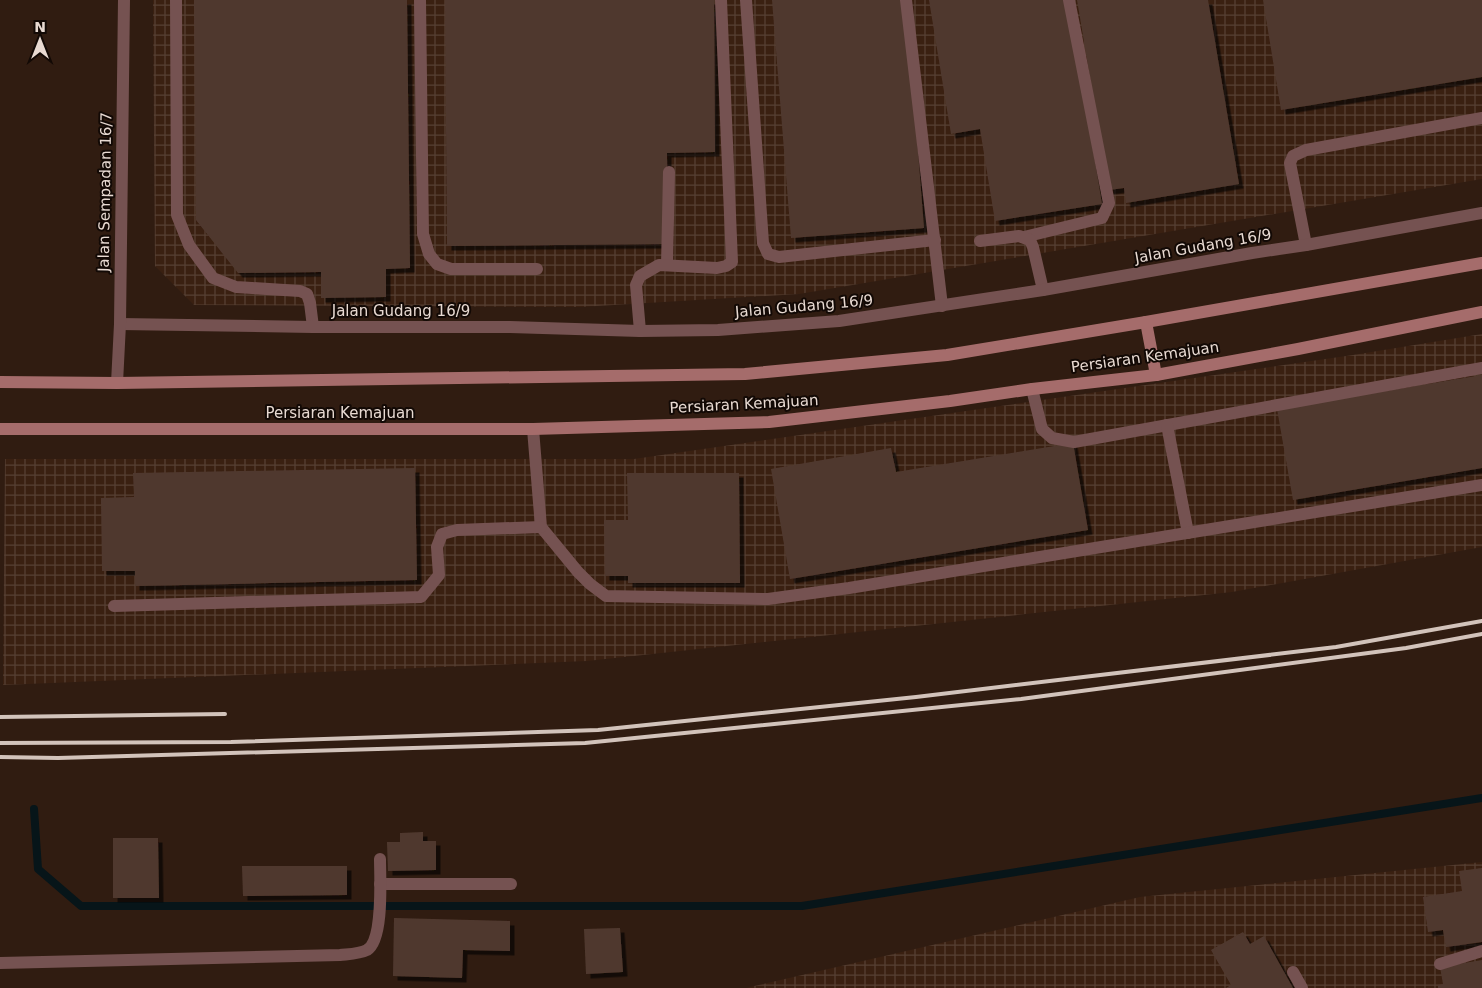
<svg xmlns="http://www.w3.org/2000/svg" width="1482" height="988" font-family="'DejaVu Sans',sans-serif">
<defs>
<pattern id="industrial-grid" width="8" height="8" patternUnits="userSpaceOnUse" patternTransform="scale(1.25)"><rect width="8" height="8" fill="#3a2011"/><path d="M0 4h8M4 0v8" fill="none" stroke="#564033"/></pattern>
<filter id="shadow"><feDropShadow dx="4.5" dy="4.5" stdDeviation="0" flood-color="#0009"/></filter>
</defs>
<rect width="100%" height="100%" fill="#301c11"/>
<g fill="url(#industrial-grid)">
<polygon points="153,0 1482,0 1482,179 799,294 580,307 194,305 155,266"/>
<polygon points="1482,334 1482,547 1232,592 587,661 3,685 5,459 634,459 1353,355"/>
<polygon points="1482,862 1482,988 746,988 1140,897"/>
</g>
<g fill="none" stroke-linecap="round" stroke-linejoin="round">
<polyline stroke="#071519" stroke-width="8" points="34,809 38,869 81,906 802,906 1482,798"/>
</g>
<g fill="#50392f" filter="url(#shadow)">
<polygon points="194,0 407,0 410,268 386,269 386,297 321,298 321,272 238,273 196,220"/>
<polygon points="445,0 714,0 715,152 667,153 668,244 447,246"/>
<polygon points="772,0 906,0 924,228 791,238"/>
<polygon points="929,0 1068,0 1102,204 995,221 980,129 951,134"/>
<polygon points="1077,0 1208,0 1239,184 1126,203 1124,188 1109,190"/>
<polygon points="1263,0 1482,0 1482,77 1281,110"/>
<polygon points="1482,375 1482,468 1293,500 1277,409"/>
<polygon points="1073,443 1088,530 790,579 771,469 891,448 896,472"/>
<polygon points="415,468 417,580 135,586 135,571 102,571 101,498 134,497 133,473"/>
<polygon points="627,473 739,473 740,583 628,583 628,576 605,576 604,520 628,520"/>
<polygon points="423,832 423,841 436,841 436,870 388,871 387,842 400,842 400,833"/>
<polygon points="113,838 158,838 159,898 113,898"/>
<polygon points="242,866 347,866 347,895 243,896"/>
<polygon points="1482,868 1482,942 1446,947 1443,930 1428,932 1423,897 1462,891 1459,871"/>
<polygon points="394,918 510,921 510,951 463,950 462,978 393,976"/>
<polygon points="620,928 623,972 586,974 584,929"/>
<polygon points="1243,932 1250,944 1264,936 1293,988 1226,988 1231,985 1211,950"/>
<polygon points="1482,960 1482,988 1438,988 1438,985 1443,984 1440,967"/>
</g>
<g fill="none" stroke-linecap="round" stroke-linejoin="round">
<g stroke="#755251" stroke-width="12">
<polyline points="176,0 177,215 189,245 213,278 236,287 300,291 307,294 310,303 313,327"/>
<polyline points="420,0 423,234 429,254 437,264 451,269 537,269"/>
<polyline points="746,0 763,243 768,254 779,257 935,240"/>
<polyline points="906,0 942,306"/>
<polyline points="1024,237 1102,218 1109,203 1069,0"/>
<polyline points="980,241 1019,236 1030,240 1033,247 1043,290"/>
<polyline points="1306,245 1290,163 1293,156 1306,150 1482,118"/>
<polyline points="667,265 669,172"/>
<polyline points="640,331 636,285 640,276 659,265 717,268 726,266 732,262 721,0"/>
<polyline points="1032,389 1042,429 1052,438 1074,442 1482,368"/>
<polyline points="1167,425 1188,533"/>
<polyline points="533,429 541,527 578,572 590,584 606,596 768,599 849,588 1482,485"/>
<polyline points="114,606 421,597 439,575 437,547 442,534 457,530 541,527"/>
<polyline points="380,884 511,884"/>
<path d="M0,963L340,955C349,954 359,954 367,950C384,940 380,878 380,859"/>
<polyline points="1440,964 1482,951"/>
<polyline points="1293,972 1302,988"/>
</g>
<polyline stroke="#755251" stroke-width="12" points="120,324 313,327 510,327 640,331 718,330 839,321 1043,290 1252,253 1306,245 1482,213"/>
<polyline stroke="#755251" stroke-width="12" points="117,383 120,324 124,0"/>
<g stroke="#a56c6b" stroke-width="12">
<polyline points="1146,322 1156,375"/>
<polyline points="0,382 117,383 745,374 947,355 1146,322 1482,263"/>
<polyline points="0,429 533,429 769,422 950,401 1032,389 1156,375 1298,349 1482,312"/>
</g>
<g stroke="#d2c3bb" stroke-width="4">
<polyline points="0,717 225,714"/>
<polyline points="0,743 231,742 598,730 916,697 1336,647 1482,621"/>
<polyline points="0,757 58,758 585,743 1021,699 1406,648 1482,634"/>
</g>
</g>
<g text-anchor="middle" stroke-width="4" stroke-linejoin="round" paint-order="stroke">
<g font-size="15" fill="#e8dad2" stroke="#120905">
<text transform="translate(105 192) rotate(-89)" y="5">Jalan Sempadan 16/7</text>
<text transform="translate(1203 246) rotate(-10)" y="5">Jalan Gudang 16/9</text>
<text transform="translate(804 306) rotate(-5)" y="5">Jalan Gudang 16/9</text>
<text x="401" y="316">Jalan Gudang 16/9</text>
<text transform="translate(1145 357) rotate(-8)" y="5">Persiaran Kemajuan</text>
<text transform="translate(744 404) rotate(-3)" y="5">Persiaran Kemajuan</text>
<text x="340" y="418">Persiaran Kemajuan</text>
</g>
</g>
<g transform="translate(40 40)" stroke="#120905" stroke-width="4" paint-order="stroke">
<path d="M0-4L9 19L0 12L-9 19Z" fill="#e8dad2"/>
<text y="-8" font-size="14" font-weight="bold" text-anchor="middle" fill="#e8dad2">N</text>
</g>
</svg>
